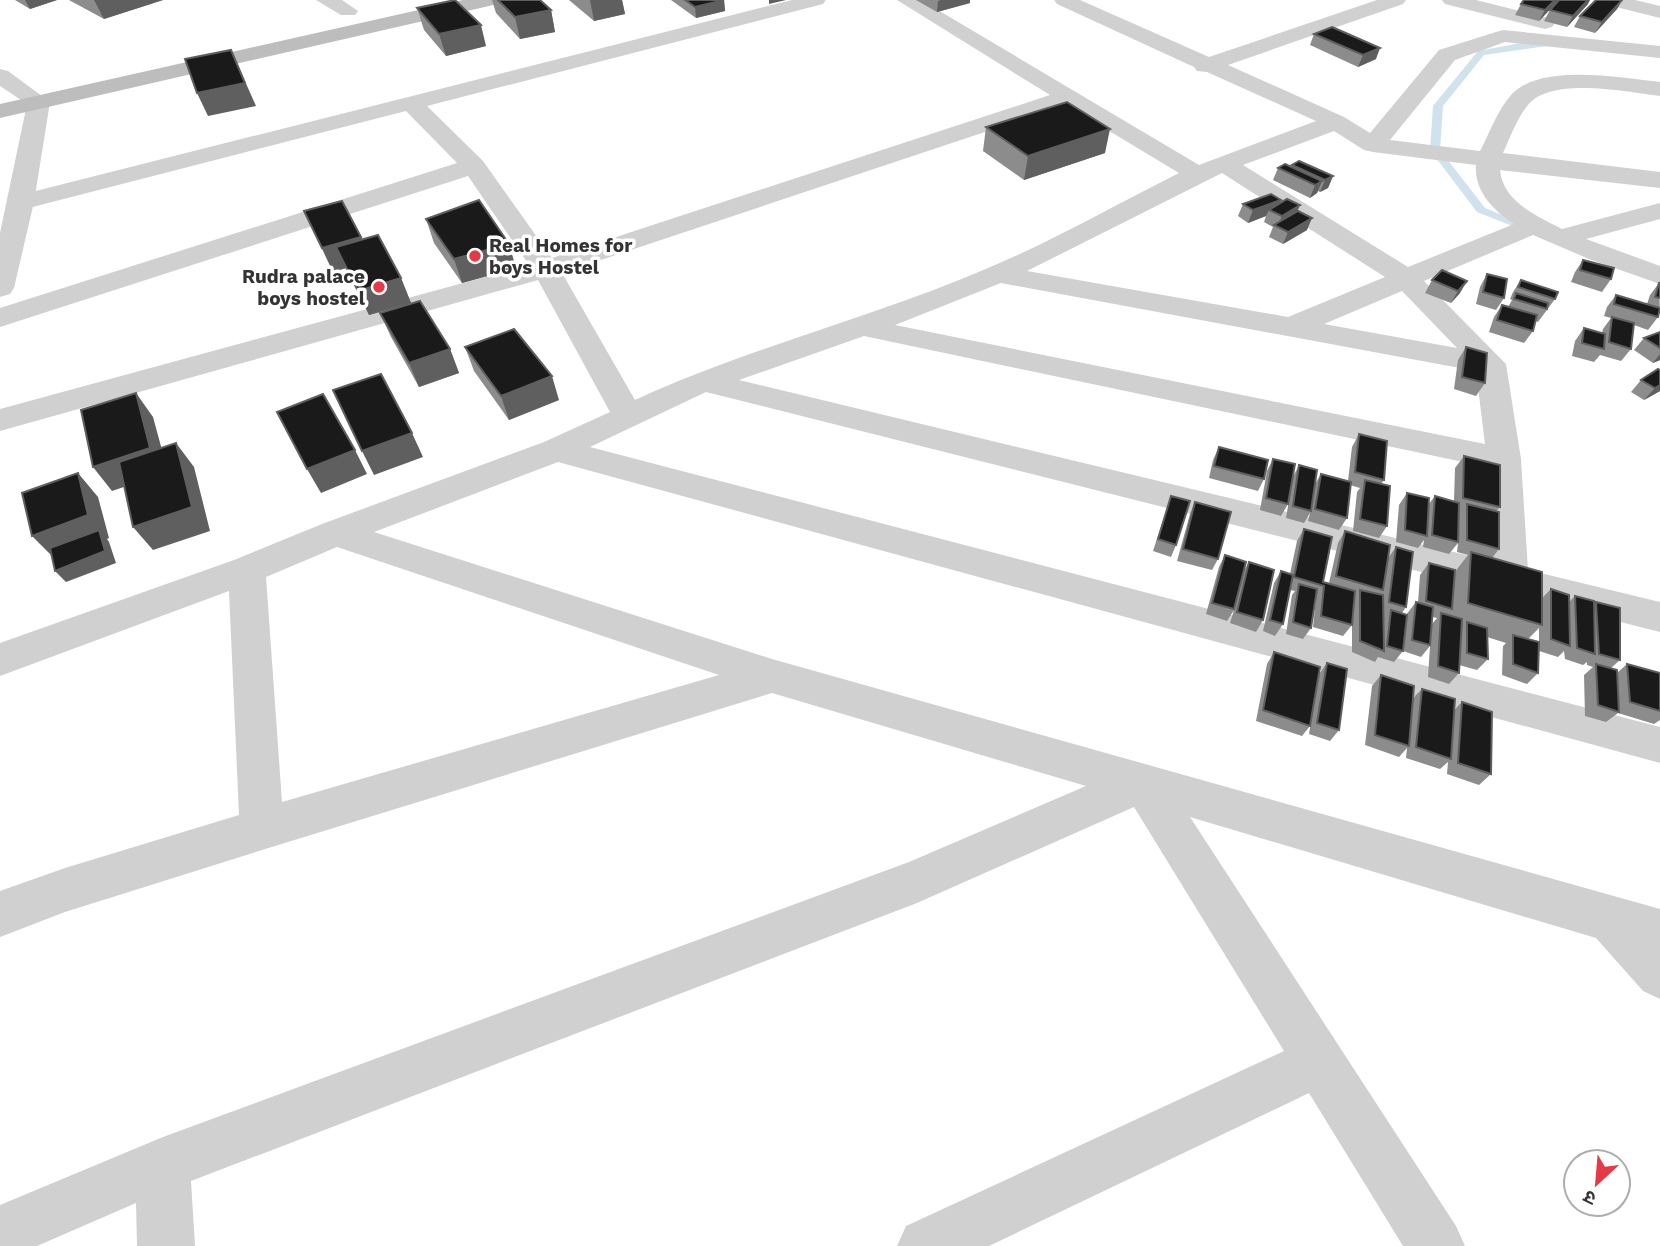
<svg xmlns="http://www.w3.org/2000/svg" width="1660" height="1246" font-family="'Work Sans','Noto Sans Devanagari',sans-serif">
<rect width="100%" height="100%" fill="#fff"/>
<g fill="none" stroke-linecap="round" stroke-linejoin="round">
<polygon fill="#cfe2ee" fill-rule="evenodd" points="1532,41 1554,45 1484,55 1443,106 1440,150 1485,208 1534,228 1534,232 1530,233 1477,212 1430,150 1433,106 1478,51"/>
<g fill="#d0d0d0" fill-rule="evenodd">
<polygon points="316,0 342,0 358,11 355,15 341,15"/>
<path d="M792,0H826L823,4L427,106L483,161L552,258L1050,95L897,0H921L1199,165L1316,121L1207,72L1197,71L1194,67L1057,4L1054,0H1080L1209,57L1377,0H1406L1403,4L1228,65L1344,117L1370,133L1439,50L1496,32L1503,30L1660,46V58L1505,42L1455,60L1390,140L1480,151C1490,132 1498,109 1512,94C1542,63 1621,78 1660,82V96C1627,92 1551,76 1528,105C1517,118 1510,138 1503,153L1660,172V188L1500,170C1503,202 1537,216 1562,229L1660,203V219L1586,239L1660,266V284L1589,259L1533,235L1424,281L1506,364L1521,459L1528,570L1660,602V632L706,392L590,447L1660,727V763L558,462L374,532L772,659L1660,909V999L1643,991L1596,938L1190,817L1456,1226L1465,1246H1403L1309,1093L989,1246H897L906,1226L1284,1051L1134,807L917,903L191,1181L195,1246H137L136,1203L37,1246H0V1205L163,1137L909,862L1086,786L772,693L262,850L65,912L0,937V891L65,868L239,815L229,591L0,676V643L234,560L322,524L544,442L610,412L538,280L0,431V409L529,265L468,176L0,327V308L457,163L406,111L21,210L12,207L8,202L12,197ZM1066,105L1179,173C1115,205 1053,241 988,268C873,318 749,347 635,400L562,273ZM1334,131L1364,150L1373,152L1476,165C1474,191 1493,210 1514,224L1408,267L1243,165ZM1222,173L1385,277L1288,317L1027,271ZM1001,283L1476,371L1485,444L895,325ZM1402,291L1457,348L1324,324ZM864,336L1487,467L1491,561L739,380ZM337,547L719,675L282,802L266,577Z"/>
<polygon points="1442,0 1476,0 1552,19 1555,23 1552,27 1545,29 1445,4"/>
<polygon points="1601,0 1635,0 1660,6 1660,18 1604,4"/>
</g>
<polygon fill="#d0d0d0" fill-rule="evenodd" points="0,69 8,71 50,102 34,202 14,288 10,294 0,297 0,233 27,104 0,86"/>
<polygon fill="#bdbdbd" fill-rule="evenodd" points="463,0 499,0 496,4 489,6 0,118 0,104"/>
</g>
<g fill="#8c8c8c" fill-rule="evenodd">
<polygon points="15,0 57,0 30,9"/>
<polygon points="69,0 163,0 104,19"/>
<polygon points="492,0 540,0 551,10 555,32 520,39 496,13"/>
<polygon points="569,0 622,0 625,14 594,21"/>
<polygon points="671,0 724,0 725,11 696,18"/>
<polygon points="916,0 970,0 970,3 937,12"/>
<polygon points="1559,0 1539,21 1515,15 1521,4"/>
<polygon points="1622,0 1617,9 1595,33 1574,27 1580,16"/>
<polygon points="1588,4 1567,27 1544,21 1550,10"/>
<polygon points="417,8 486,46 446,56 424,30"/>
<polygon points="1314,34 1376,59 1358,67 1310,45"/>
<polygon points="986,127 1105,153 1024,180 983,151"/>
<polygon points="1292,165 1333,176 1328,188 1320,192 1318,191 1317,193 1310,198 1273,180 1278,168 1291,166"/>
<polygon points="1281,200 1280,203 1297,211 1307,230 1283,244 1269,237 1273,227 1264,222 1266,216 1248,223 1238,216 1243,204"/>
<polygon points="304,211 362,239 401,278 411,303 369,315 346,268 333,272"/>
<polygon points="426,219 516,268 462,283 434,243"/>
<polygon points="1583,260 1611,279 1602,292 1571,282 1575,272"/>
<polygon points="1442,270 1460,293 1451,303 1425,293 1432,280"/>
<polygon points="1487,274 1504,298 1496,310 1476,304 1480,287"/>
<polygon points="1521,280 1555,299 1538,322 1535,321 1533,331 1524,343 1489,332 1494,317 1502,305 1508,307 1512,300 1510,299 1513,292"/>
<polygon points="1659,283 1660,314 1659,313 1658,317 1648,330 1634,325 1631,349 1621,361 1600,355 1594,362 1572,356 1575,341 1584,328 1602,333 1603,329 1611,318 1604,316 1607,307 1616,295 1647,304 1650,295"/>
<polygon points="380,313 450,349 459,373 419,387 391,337"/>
<polygon points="1660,332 1660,360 1653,363 1634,350 1644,338"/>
<polygon points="465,347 559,400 509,420 474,371"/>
<polygon points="1466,347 1485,383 1476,396 1454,389 1458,360"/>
<polygon points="1641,380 1660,391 1644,400 1631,392"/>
<polygon points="1359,434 1384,480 1381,484 1387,526 1379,538 1353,531 1357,492 1360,488 1350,485 1347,518 1339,530 1308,521 1310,513 1304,523 1286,518 1293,477 1299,465 1315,484 1321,474 1348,481 1352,447"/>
<polygon points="1219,447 1264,479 1258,491 1209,478 1213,460"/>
<path d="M1464,456L1500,507L1496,511L1499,549L1492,558L1542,598L1551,589L1569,602L1575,596L1594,604L1596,602L1620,660L1611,668L1617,673L1627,664L1660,673V720L1654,724L1618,713L1606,722L1585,716L1584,675L1593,667L1587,665V662L1583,665L1565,659L1564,651L1558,657L1539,651V628L1528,639L1538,673L1527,684L1502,675L1503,646L1506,643L1487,637L1488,659L1477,670L1459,665V673L1449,684L1428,677L1430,646L1421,657L1403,651L1394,662L1378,657L1375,662L1352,652V625L1343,636L1313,627L1316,598H1315L1311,628L1303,639L1286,634L1292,595L1295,591L1290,590L1283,624L1275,636L1263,631L1274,583L1281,571L1290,574L1297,541L1304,529L1323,582L1329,583L1338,543L1345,531L1388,558L1396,547L1406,607L1402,613L1406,615L1416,602L1418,603L1420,575L1429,563L1454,573L1468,555L1457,552L1458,543L1449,554L1423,547L1424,540L1418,548L1396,542L1399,505L1407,493L1428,505L1435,496L1454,501L1455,468ZM1432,617L1437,618L1432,624Z"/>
<polygon points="1273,459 1288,504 1281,516 1260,510 1267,471"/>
<polygon points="1171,496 1176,545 1171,557 1153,551"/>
<polygon points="1195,502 1218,559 1212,570 1177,561 1190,514"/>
<polygon points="1225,555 1242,574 1249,562 1263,620 1256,632 1230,623 1234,610 1227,621 1206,614 1219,567"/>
<polygon points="1274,652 1310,726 1302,736 1256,721 1267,664"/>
<polygon points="1327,663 1339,730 1330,741 1309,734 1319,674"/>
<polygon points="1381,675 1413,698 1422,689 1454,710 1462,702 1491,774 1479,785 1447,774 1448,762 1440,769 1406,758 1407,748 1399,757 1365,745 1372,686"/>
</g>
<g fill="#5f5f5f">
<polygon points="25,0 57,0 30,9"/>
<polygon points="94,0 163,0 104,19"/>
<polygon points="590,0 622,0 625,14 594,21"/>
<polygon points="724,0 725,11 696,18 695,7"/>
<polygon points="769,0 786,0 769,4"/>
<polygon points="941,0 970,0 970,3 937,12 938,1"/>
<polygon points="1555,0 1559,0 1539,21 1545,10"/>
<polygon points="1588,0 1590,0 1588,4 1567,27 1573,16"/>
<polygon points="1622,0 1617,9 1595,33 1602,22"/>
<polygon points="551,10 555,32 520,39 515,17"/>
<polygon points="481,25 486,46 446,56 439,34"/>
<polygon points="1380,48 1376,59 1358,67 1363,55"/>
<polygon points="231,50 256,106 208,116 197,93"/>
<polygon points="1110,129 1105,153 1024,180 1028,156"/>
<polygon points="1333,176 1328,188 1320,192 1325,180"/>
<polygon points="1322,181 1317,193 1310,198 1315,185"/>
<polygon points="1281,200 1277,212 1269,210 1266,216 1248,223 1253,210"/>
<polygon points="1300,205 1295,217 1278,226 1282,216"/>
<polygon points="1312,218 1307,230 1283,244 1288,232"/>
<polygon points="361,237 372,261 336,247 346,268 333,272 322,248"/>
<polygon points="509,244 516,268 462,283 454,259"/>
<polygon points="401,278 411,303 369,315 358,291"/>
<polygon points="1467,281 1460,293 1451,303 1458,291"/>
<polygon points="450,349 459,373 419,387 409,363"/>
<polygon points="1660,354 1660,360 1653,363"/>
<polygon points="552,376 559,400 509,420 501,396"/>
<polygon points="1660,385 1660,391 1644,400 1655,388"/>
<polygon points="136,393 153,417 168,472 112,491 93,467"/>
<polygon points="412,433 423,457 374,475 362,451"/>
<polygon points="176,443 194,467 210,531 153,550 133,527"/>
<polygon points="355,450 367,474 321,493 307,469"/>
<polygon points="78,473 98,497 109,538 107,539 109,542 116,563 66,582 55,571 55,559 32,536"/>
</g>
<g fill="#1a1a1a" stroke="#5f5f5f" stroke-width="2">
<polygon points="455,0 481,25 439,34 417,8"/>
<polygon points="498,0 540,0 551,10 515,17"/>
<polygon points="685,0 724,0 695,7"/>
<polygon points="1524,0 1555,0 1545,10 1521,4"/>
<polygon points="1559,0 1588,0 1573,16 1550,10"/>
<polygon points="1596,0 1622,0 1602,22 1580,16"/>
<polygon points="1332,27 1380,48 1363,55 1314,34"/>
<polygon points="231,50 245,83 197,93 185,59"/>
<polygon points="1067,102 1110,129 1028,156 986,127"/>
<polygon points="1299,161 1333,176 1325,180 1292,165"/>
<polygon points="1285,164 1322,181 1315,185 1278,168"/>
<polygon points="1271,194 1281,200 1253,210 1243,204"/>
<polygon points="1287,199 1300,205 1282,216 1269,210"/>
<polygon points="479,200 509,244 454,259 426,219"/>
<polygon points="342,201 361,237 322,248 304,211"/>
<polygon points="1298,211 1312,218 1288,232 1274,225"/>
<polygon points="378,235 401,278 358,291 336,247"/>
<polygon points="1583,260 1614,268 1611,279 1580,270"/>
<polygon points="1442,270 1467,281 1458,291 1432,280"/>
<polygon points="1487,274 1507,279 1504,298 1483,292"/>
<polygon points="1521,280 1558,292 1555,299 1518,287"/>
<polygon points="1659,283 1660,283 1660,298 1655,297"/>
<polygon points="1516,293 1548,303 1547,309 1514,299"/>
<polygon points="1616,295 1660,308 1658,317 1614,304"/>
<polygon points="420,301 450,349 409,363 380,313"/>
<polygon points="1502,305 1537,315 1533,331 1497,320"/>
<polygon points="1612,317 1634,323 1631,349 1609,342"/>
<polygon points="1584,328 1605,334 1604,349 1582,343"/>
<polygon points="514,329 552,376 501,396 465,347"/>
<polygon points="1660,332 1660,348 1644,338"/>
<polygon points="1466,347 1487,353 1485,383 1462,377"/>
<polygon points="1658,369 1660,370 1660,385 1655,388 1641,380"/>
<polygon points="381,374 412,433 362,451 333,390"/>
<polygon points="136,393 150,448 93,467 81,410"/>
<polygon points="323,394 355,450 307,469 277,412"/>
<polygon points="1359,434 1387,441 1384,480 1355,472"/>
<polygon points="176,443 192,507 133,527 119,462"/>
<polygon points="1219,447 1268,460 1264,479 1214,466"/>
<polygon points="1464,456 1500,465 1500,507 1463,498"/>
<polygon points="1273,459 1295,464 1288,504 1266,498"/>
<polygon points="1299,465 1317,470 1311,511 1293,506"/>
<polygon points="78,473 88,515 32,536 22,493"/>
<polygon points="1321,474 1351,482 1347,518 1315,509"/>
<polygon points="1365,480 1390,486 1387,526 1360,519"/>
<polygon points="1407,493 1429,498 1427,536 1405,530"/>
<polygon points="1171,496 1190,501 1176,545 1158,539"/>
<polygon points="1435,496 1459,503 1458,542 1432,535"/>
<polygon points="1195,502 1231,512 1218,559 1183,549"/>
<polygon points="1467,504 1499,512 1499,549 1467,540"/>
<polygon points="1304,529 1332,537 1323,582 1355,591 1352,625 1321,616 1324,586 1294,577"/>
<polygon points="99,530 105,551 55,571 50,548"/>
<polygon points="1345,531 1390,545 1383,590 1336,576"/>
<polygon points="1396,547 1413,552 1406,607 1389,602"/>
<polygon points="1471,552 1542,572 1542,625 1468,603"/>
<polygon points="1225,555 1246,562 1234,609 1212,603"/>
<polygon points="1249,562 1274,570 1263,620 1237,612"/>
<polygon points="1429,563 1455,570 1452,609 1426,601"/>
<polygon points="1281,571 1293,575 1283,624 1270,620"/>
<polygon points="1299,584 1317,589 1311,628 1293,622"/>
<polygon points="1551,589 1569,595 1570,646 1551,639"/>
<polygon points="1360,590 1383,595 1384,651 1360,641"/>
<polygon points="1575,596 1594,601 1595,654 1577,648"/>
<polygon points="1416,602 1433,607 1430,645 1412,640"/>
<polygon points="1596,602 1620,608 1620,660 1599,654"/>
<polygon points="1391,610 1407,615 1403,651 1387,646"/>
<polygon points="1441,613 1462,619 1459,673 1438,666"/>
<polygon points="1467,622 1487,628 1488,659 1467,653"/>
<polygon points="1513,635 1539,642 1538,673 1513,664"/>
<polygon points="1274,652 1320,667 1310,726 1263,710"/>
<polygon points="1327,663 1347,669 1339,730 1317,723"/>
<polygon points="1596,664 1617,670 1619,712 1598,705"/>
<polygon points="1627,664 1660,673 1660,711 1630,702"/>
<polygon points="1381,675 1414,686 1409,746 1375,735"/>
<polygon points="1422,689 1455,699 1451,759 1416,747"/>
<polygon points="1462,702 1492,712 1491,774 1458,763"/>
</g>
<g fill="#e63946" stroke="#fff" stroke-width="2.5">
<circle cx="475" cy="256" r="7"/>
<circle cx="379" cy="287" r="7"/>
</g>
<g text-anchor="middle" stroke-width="7" stroke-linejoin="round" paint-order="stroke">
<g font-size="19" font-weight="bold" fill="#333" stroke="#fff" text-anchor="start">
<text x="489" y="252">Real Homes for<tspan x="489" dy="22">boys Hostel</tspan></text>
<text x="365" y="283" text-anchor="end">Rudra palace<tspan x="365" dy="22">boys hostel</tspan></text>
</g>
</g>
<g transform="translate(1597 1183) rotate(206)"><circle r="33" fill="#ffffff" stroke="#adadad" stroke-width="2"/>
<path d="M0-5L12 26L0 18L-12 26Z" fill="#e63946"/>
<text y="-10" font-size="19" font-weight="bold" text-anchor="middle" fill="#333333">उ</text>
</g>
</svg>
